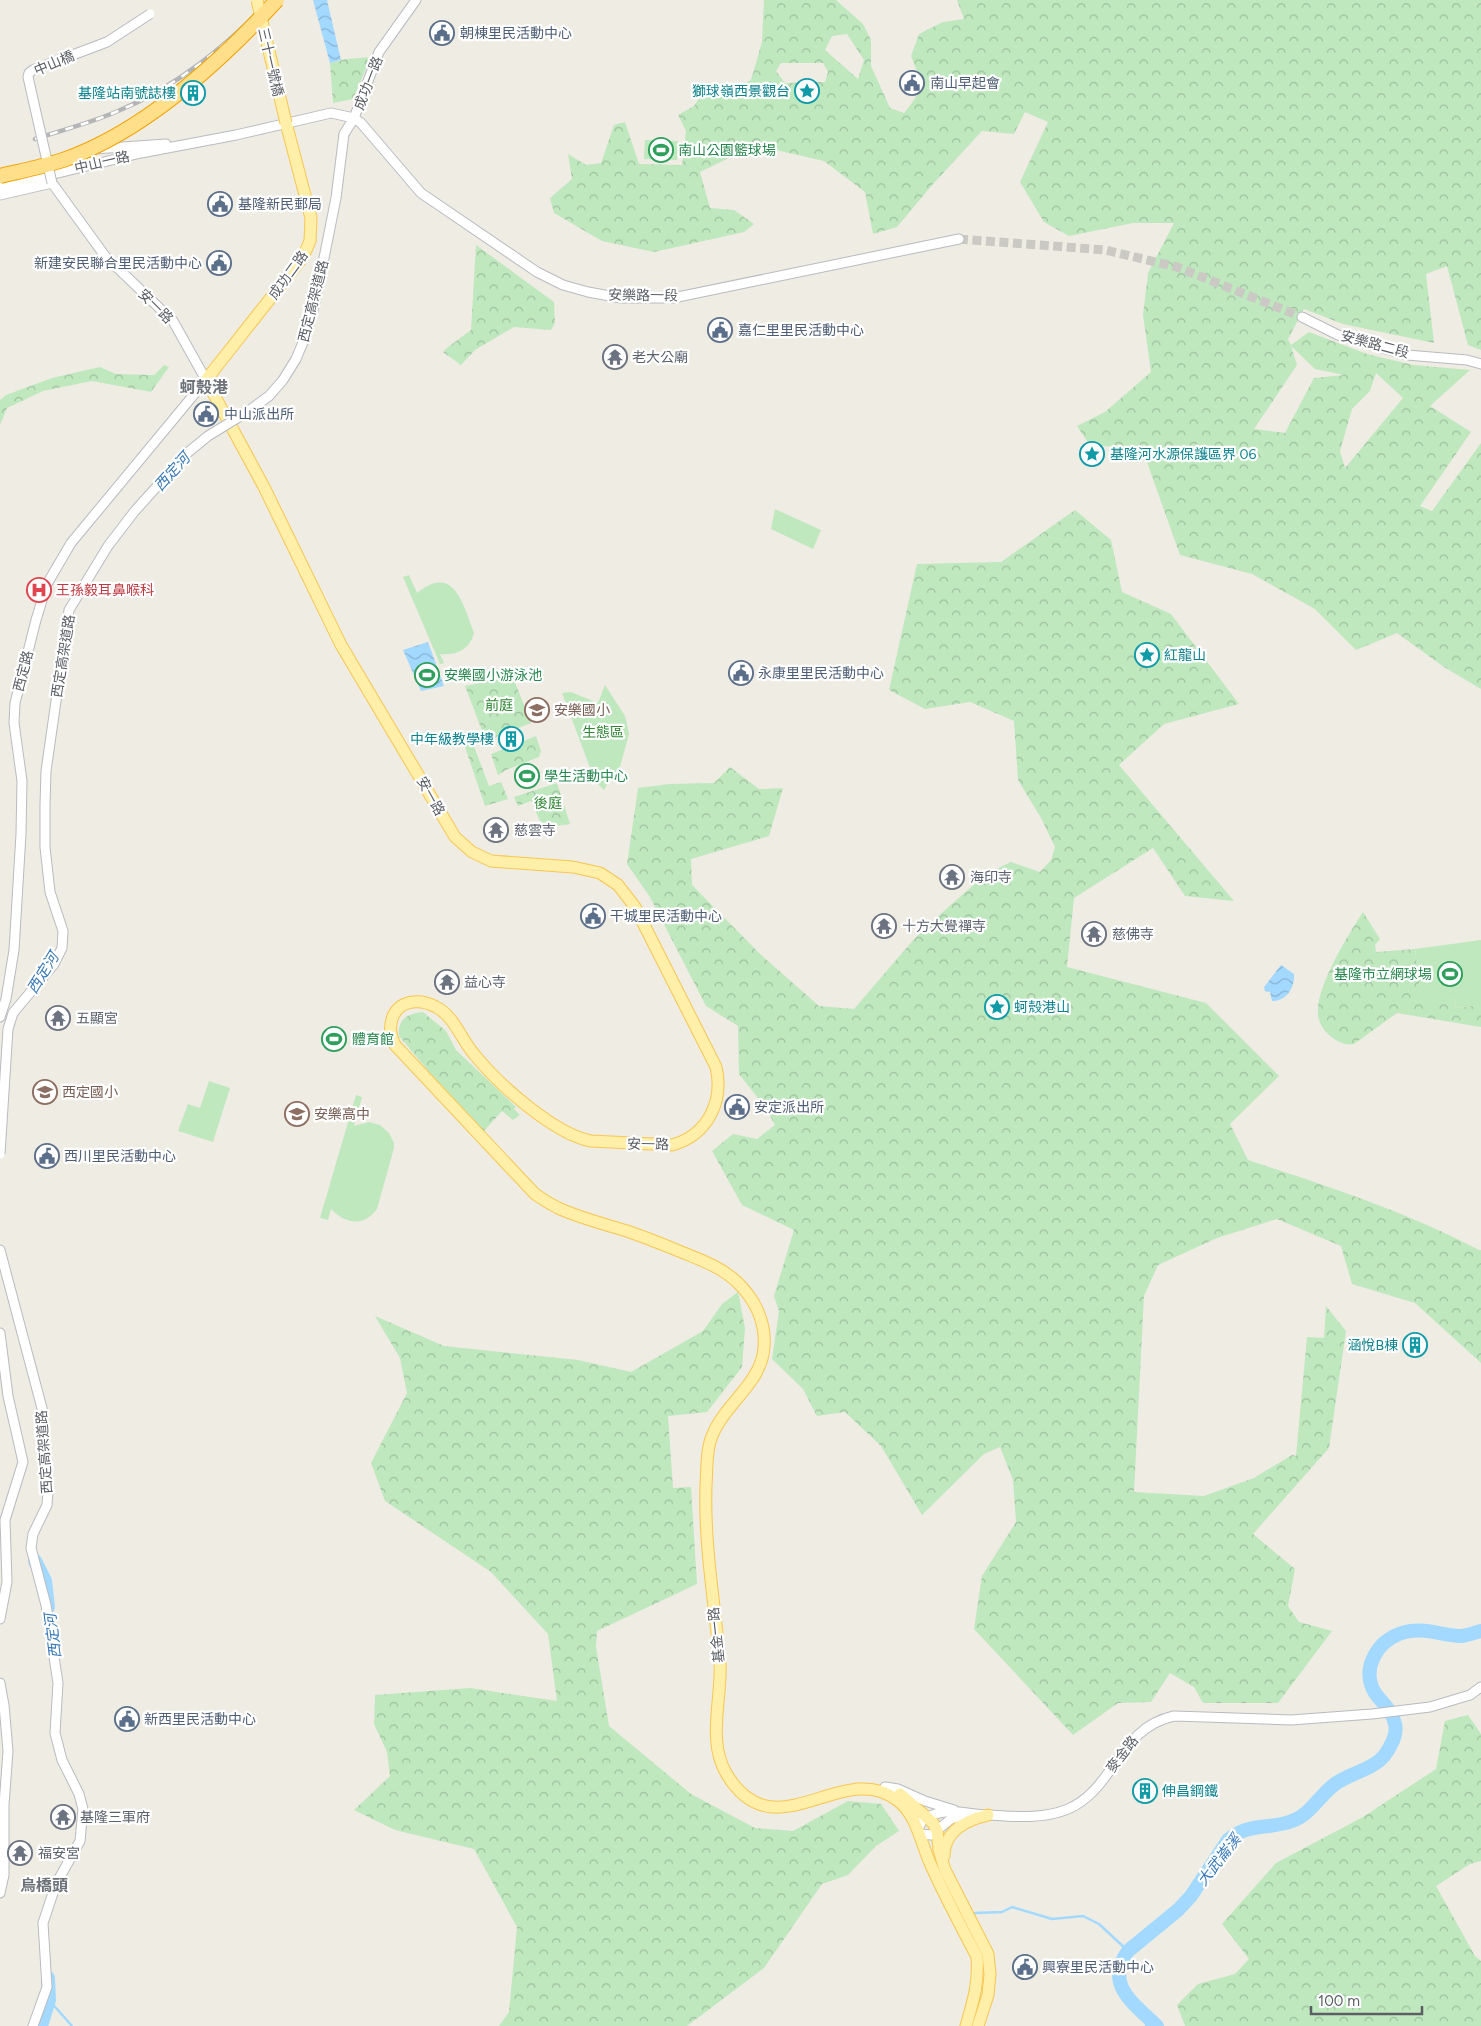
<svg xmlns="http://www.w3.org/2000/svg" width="1481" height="2026" font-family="Figtree,'Noto Sans TC',sans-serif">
<defs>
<pattern id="forest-crowns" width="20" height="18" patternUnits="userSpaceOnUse" patternTransform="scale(1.25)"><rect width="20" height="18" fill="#bfe8be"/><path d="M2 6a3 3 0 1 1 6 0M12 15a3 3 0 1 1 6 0" fill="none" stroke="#9ebf9e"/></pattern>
<pattern id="water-waves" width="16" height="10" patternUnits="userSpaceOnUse" patternTransform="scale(1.25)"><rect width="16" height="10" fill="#a3d9ff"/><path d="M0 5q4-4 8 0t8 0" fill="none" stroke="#88b3d2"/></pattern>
</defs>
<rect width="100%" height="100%" fill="#efece3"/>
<g fill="url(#forest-crowns)" fill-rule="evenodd">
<path d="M764,0H836L863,24L871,40V66L890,108L904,113C925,87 923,86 911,56L919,34L943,22L964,19L957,0H1481V350L1468,345L1447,266L1426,274L1434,343L1343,324L1304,309L1288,339L1291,345L1309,332L1367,354L1413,365L1470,370L1430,406L1471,432L1420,506L1432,511L1481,443V689L1444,667L1397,633L1356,650L1315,609L1252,574L1180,555L1143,451L1089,444L1077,426L1105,412L1151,372L1143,315L1148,273L1174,223H1133L1069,236L1044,222L1020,182L1048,122L1025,112L1014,134L982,131L933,184L897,227L873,234L865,192L824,161L763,147L735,155L700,172L710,208L734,210L754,224L744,232L654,252L602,241L554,213L550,198L572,179L568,154L586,165L601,163L614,125L625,122L639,164L682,165L686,131L678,115L694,106L702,94L719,96L751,80L762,42ZM847,34L864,60L858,79L825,50L832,36ZM781,63H823L828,72L825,82L785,83L776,71ZM1291,346L1315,369L1344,375L1314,378L1285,433L1254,429L1297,365ZM1376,373L1403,398L1345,468L1340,451L1352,409L1370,391Z"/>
<polygon points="371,57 353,99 333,103 330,63 346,59"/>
<polygon points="476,245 554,302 555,323 551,330 514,327 475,350 461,365 443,352 448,347 471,330"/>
<polygon points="164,365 169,367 151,392 92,381 43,391 7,408 0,425 0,400 6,395 52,378 100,367 116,374 154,375"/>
<path d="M1075,510L1111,540L1122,592L1171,614L1239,704L1164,724L1119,765L1234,901L1185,896L1153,848L1074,898L1067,967L1206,1003L1279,1076L1230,1124L1248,1160C1327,1186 1405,1211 1479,1250H1481V1363L1415,1303L1352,1284L1341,1246L1277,1219L1217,1238L1158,1265L1144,1296L1134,1492L1204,1496L1254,1478L1292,1455L1296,1456L1307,1337L1324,1338L1326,1306L1346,1331L1329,1448L1253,1534L1295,1569L1288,1606L1299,1622L1332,1631L1278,1703H1203L1194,1687L1170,1673L1151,1702L1118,1703L1073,1735L974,1629L982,1576L1016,1522L1013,1480L1000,1447L984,1454L922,1515L881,1446L845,1412L817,1416L803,1389L772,1359L779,1311L774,1296L794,1230L742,1205L712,1151L733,1134L757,1139L775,1125L765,1107L739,1074L738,1026L706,1006L650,897L627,864L638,788L670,784L714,783L730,767L759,789L783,788L769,836L691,859L692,885L760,954L819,1006L854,1009L915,938L945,910L986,874L1011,862L1040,872L1051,860L1055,847L1041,818L1018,780L1014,721L970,702L925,709L889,690L917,564L1001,562Z"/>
<polygon points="513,677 531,723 486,741 465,686"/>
<polygon points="536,736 541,751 539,757 506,770 498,775 491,754"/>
<polygon points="472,741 489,786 501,782 508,799 485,806 464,744"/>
<polygon points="557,783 570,824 543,828 531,801 518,806 514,797"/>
<path d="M1363,912L1380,939L1375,945L1376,952L1415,949L1422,1002L1455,998L1456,1008L1476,1005V999H1481V1027L1397,1013L1354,1044C1345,1046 1336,1041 1329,1035C1323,1029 1319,1023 1318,1015C1315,988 1348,935 1363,912Z"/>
<path d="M423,1012L446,1031L456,1050L516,1107L514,1109L520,1115L513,1120L502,1111L484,1131L431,1074L399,1036C397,1020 408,1013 423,1012Z"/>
<polygon points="738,1292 745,1328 742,1367 707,1412 668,1416 673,1488 691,1487 697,1584 597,1631 596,1647 609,1726 691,1794 755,1828 793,1831 848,1801 881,1804 899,1831 876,1846 848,1875 822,1884 764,1968 687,2026 499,2026 509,2012 517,1927 474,1849 395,1830 354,1810 390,1776 387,1752 374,1724 375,1695 470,1688 557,1701 548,1634 491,1572 385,1501 371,1463 407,1393 400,1358 375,1316 444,1346 578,1360 631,1372 703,1331 722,1304"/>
<polygon points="1468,1715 1481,1734 1481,1861 1470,1864 1436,1886 1475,1956 1481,1961 1481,2026 1185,2026 1177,2005 1198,1984 1235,1974 1249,1959 1222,1924 1276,1863 1363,1817 1436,1769 1445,1721"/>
</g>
<g fill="#bfe8be">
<polygon points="645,140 678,141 677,160 644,159"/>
<polygon points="775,509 821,530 813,549 771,529"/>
<path d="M409,575L417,593C454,563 463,604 474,633C470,649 457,656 440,654L444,663L440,664L403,577Z"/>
<polygon points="605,685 625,716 629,734 617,778 611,777 604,790 595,781 562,693 571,692 598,703"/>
<polygon points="1481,940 1481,999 1476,1000 1476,1005 1456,1008 1455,998 1422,1003 1415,949"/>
<polygon points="209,1081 230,1088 213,1142 178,1131 188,1104 200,1108"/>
<path d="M356,1095L362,1097L354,1126L369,1122L380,1125L389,1133L394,1143V1148L377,1209C364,1227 345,1224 331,1209L328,1220L320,1218Z"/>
</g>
<g fill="url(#water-waves)">
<polygon points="313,0 327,0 341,60 330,63"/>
<polygon points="428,642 444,686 421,691 403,650"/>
<path d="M1281,965L1294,974C1295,987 1287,1001 1272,1001L1270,992L1265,991L1264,987Z"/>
</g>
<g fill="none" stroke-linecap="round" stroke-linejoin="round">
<g stroke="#a3d9ff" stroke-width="2.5">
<polyline points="975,1913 1002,1912 1012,1907 1052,1919 1083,1916 1099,1924 1128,1951"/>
<polyline points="49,2000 72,2026"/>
<polyline points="1146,2026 1149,2019"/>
</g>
<g stroke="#a3d9ff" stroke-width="14">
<polyline points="35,1561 45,1581 48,1607"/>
<polyline points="41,2026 49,2000 48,1978"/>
<path d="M1157,2026C1133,2003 1104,1984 1128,1951L1178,1910L1191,1896L1228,1840C1250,1822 1268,1830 1292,1821C1310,1815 1320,1795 1335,1784C1350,1773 1372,1770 1384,1756C1390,1748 1398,1734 1395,1724C1393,1711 1382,1703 1375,1693C1361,1670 1376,1643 1399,1634C1421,1625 1442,1636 1462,1636C1468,1635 1475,1633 1481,1631"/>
</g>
<polyline stroke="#cac9c4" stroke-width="9" stroke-dasharray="9 4.5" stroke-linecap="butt" points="959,239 1105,250 1177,267 1302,317"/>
<defs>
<g id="minor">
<polyline points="344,134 354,118 379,52 416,0"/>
<polyline points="94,149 166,144"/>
<polyline points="0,187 141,153 236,135 331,113 354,118 361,123 421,193 537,272 563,285 588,292 621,298 673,298 959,239"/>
<polyline points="0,195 52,183 105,256 173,321 206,380 71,543 47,584 36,620 15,703 14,723 22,781 21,834 14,950 6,999 0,1017"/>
<polyline points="1302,317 1338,335 1407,355 1467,360 1481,364"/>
<polyline points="0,1250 43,1412 44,1469 48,1492 47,1505 33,1534 31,1548 46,1605 58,1683 55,1733 62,1760 79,1794 83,1809 80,1841 56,1884 43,1923 47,1987 33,2026"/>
<polyline points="0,1333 8,1396 23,1462 5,1520 7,1582 0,1619"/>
<polyline points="0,1683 4,1705 8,1751 4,1805 4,1875 0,1893"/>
<polyline points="885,1787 898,1789 925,1801 954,1810"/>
<path d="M918,1829L923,1819C950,1806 962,1814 989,1815C1015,1817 1044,1819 1068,1809C1115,1789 1118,1728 1174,1716L1291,1720L1372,1714L1430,1707L1470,1695L1481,1687"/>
<polyline points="921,1834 931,1835 951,1819 969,1814"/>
</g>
<g id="major">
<path d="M286,123L311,218L310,241L303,257L206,380L264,487L341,645L455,837L472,852L491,861L573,867L600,873L618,885L635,907L716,1067C724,1101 708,1135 672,1145L591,1141C554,1134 498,1084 474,1054C461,1039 454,1016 436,1007C421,999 401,999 393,1016C389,1027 390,1035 395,1045L535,1194C542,1199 550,1204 558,1208C580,1218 604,1224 627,1231C644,1237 662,1244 679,1251C700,1260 720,1266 737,1282C755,1299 766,1322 764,1347C762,1385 720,1406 710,1442C706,1456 707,1472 706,1486C704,1546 715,1604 720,1663C722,1699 707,1740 726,1773C774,1855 842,1758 897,1800C917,1815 920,1841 930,1863C944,1895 961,1926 977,1957C979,1983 973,2002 966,2026"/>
<polyline points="900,1794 933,1823 937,1831 939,1850 945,1870 988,1954 990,1974 988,1995 978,2026"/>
<path d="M944,1856C944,1830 967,1820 988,1815"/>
</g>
</defs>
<use href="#minor" stroke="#b8bbc0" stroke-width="11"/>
<use href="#major" stroke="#f8c652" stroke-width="13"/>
<use href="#minor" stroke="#fff" stroke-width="9"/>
<use href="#major" stroke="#ffefa8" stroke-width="11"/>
<defs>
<path id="rail" d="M35,139C62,130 91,123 118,111C178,86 226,46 271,0"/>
</defs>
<use href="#rail" stroke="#b4b5b6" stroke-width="4.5"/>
<use href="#rail" stroke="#fff" stroke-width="2.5" stroke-dasharray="8" stroke-linecap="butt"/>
<defs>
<g id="minor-bridge">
<polyline points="52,183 28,77 29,73 33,70 107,42 150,14"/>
<polyline points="0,1154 8,1029 13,1013 54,964 62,948 63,931 50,892 45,847 45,805 46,771 69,610 108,546 134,512 186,454 208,436 247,412 269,396 283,380 296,359 306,335 315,303 336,198 344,134"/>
</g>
<polyline id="major-bridge" points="257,0 286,123"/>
<path id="highway-bridge" d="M0,176C21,171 42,167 63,160C143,132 220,62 277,0"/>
</defs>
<use href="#minor-bridge" stroke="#b8bbc0" stroke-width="11" stroke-linecap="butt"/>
<use href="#major-bridge" stroke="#f8c652" stroke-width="13" stroke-linecap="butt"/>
<use href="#highway-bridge" stroke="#f2a100" stroke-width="16" stroke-linecap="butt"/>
<use href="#minor-bridge" stroke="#fff" stroke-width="9"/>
<use href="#major-bridge" stroke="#ffefa8" stroke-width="11"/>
<use href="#highway-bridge" stroke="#ffdf8a" stroke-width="14"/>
</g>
<defs>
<symbol id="civic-ring" viewBox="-11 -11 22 22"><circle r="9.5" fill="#fff" stroke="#5c6f8a" stroke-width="1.5"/><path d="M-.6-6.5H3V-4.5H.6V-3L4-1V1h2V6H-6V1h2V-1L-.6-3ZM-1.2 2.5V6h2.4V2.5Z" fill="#5c6f8a"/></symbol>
<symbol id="sight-ring" viewBox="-11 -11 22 22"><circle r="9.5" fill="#fff" stroke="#0f9aa8" stroke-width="1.5"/><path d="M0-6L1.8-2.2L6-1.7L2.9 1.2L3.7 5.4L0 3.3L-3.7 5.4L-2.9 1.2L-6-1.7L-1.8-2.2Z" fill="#0f9aa8"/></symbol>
<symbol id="building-ring" viewBox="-11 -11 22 22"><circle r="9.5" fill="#fff" stroke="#0f9aa8" stroke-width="1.5"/><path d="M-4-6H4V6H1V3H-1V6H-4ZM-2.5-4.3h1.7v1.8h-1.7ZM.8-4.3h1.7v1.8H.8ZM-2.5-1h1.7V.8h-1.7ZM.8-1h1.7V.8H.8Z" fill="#0f9aa8"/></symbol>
<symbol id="stadium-ring" viewBox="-11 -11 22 22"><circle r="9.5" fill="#fff" stroke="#2e9e5b" stroke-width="1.5"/><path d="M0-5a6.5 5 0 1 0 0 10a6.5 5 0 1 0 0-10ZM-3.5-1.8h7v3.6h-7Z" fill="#2e9e5b"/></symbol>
<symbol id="temple-ring" viewBox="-11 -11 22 22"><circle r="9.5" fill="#fff" stroke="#6b7280" stroke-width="1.5"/><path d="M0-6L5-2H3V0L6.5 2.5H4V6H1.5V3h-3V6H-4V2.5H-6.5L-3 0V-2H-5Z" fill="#6b7280"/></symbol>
<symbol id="hospital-ring" viewBox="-11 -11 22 22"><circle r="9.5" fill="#fff" stroke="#e0444e" stroke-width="1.5"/><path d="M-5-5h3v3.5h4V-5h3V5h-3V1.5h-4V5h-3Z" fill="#e0444e"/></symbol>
<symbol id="school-ring" viewBox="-11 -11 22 22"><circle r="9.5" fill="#fff" stroke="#8d6e63" stroke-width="1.5"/><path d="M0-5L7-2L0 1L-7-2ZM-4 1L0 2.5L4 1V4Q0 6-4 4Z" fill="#8d6e63"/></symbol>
</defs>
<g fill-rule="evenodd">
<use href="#civic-ring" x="428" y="19" width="28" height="28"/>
<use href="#civic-ring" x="898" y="69" width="28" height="28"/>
<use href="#sight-ring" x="793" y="77" width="28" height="28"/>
<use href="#building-ring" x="179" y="79" width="28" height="28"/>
<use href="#stadium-ring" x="647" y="136" width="28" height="28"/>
<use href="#civic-ring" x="206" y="190" width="28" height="28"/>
<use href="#civic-ring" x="205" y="249" width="28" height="28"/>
<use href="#civic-ring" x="706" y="316" width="28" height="28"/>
<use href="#temple-ring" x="601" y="343" width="28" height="28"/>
<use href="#civic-ring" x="192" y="400" width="28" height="28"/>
<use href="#sight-ring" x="1078" y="440" width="28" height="28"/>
<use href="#hospital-ring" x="25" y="576" width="28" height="28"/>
<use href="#sight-ring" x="1133" y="641" width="28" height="28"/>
<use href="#civic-ring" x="727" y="659" width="28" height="28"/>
<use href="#stadium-ring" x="413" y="661" width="28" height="28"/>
<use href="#school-ring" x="523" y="696" width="28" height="28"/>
<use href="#building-ring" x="497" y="725" width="28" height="28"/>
<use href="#stadium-ring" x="513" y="762" width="28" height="28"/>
<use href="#temple-ring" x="482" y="816" width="28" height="28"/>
<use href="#temple-ring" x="938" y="863" width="28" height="28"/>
<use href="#civic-ring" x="579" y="902" width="28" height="28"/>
<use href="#temple-ring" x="870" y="912" width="28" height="28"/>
<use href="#temple-ring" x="1080" y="920" width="28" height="28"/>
<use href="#stadium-ring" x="1436" y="960" width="28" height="28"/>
<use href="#temple-ring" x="433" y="968" width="28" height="28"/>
<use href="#sight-ring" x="983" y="993" width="28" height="28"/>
<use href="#temple-ring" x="44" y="1004" width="28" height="28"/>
<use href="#stadium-ring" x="320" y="1025" width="28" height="28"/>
<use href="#school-ring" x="31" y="1078" width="28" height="28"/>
<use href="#civic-ring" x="723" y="1093" width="28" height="28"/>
<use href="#school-ring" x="283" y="1100" width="28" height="28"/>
<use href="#civic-ring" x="33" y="1142" width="28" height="28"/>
<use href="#building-ring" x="1401" y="1331" width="28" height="28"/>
<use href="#civic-ring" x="113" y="1705" width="28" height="28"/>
<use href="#building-ring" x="1131" y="1777" width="28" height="28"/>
<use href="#temple-ring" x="49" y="1803" width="28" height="28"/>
<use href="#temple-ring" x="6" y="1839" width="28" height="28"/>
<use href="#civic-ring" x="1011" y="1953" width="28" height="28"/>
</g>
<g text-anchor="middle" stroke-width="4.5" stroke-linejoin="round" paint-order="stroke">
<g font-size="14" fill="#4e5e75" stroke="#fff" text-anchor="start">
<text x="460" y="38">朝棟里民活動中心</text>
<text x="930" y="88">南山早起會</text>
<text x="238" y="209">基隆新民郵局</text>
<text x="202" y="268" text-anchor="end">新建安民聯合里民活動中心</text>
<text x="738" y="335">嘉仁里里民活動中心</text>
<text x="224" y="419">中山派出所</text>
<text x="758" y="678">永康里里民活動中心</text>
<text x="610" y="921">干城里民活動中心</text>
<text x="754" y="1112">安定派出所</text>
<text x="64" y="1161">西川里民活動中心</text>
<text x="144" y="1724">新西里民活動中心</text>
<text x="1042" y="1972">興寮里民活動中心</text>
</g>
<g font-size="14" fill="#5b5f65" stroke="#fff">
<text transform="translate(271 62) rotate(77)" y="5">三十一號橋</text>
<text transform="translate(54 63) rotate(-23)" y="5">中山橋</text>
<text transform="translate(368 83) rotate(-69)" y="5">成功一路</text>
<text transform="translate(102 162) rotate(-13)" y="5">中山一路</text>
<text transform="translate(288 275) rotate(-54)" y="5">成功二路</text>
<text transform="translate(643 295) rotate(1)" y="5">安樂路一段</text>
<text transform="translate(313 301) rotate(-76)" y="5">西定高架道路</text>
<text transform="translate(156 306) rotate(45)" y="5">安一路</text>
<text transform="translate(1375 344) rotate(15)" y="5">安樂路二段</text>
<text transform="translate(63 656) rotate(-81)" y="5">西定高架道路</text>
<text transform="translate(23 671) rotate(-76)" y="5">西定路</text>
<text transform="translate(431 796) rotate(61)" y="5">安一路</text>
<text transform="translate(648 1144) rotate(1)" y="5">安一路</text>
<text transform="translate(44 1452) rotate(-94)" y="5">西定高架道路</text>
<text transform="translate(716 1635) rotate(-96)" y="5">基金一路</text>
<text transform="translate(1122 1754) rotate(-52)" y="5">麥金路</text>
</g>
<g font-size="14" fill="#0d838f" stroke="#fff" text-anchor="end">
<text x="790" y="96">獅球嶺西景觀台</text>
<text x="176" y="98">基隆站南號誌樓</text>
<text x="1110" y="459" text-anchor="start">基隆河水源保護區界 06</text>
<text x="1164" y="660" text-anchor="start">紅龍山</text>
<text x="494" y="744">中年級教學樓</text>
<text x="1014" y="1012" text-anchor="start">蚵殼港山</text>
<text x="1398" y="1350">涵悅B棟</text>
<text x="1162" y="1796" text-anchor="start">伸昌鋼鐵</text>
</g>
<g font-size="14" fill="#27864d" stroke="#fff" text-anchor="start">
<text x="678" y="155">南山公園籃球場</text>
<text x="444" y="680">安樂國小游泳池</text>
<text x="544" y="781">學生活動中心</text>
<text x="1432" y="979" text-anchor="end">基隆市立網球場</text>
<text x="352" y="1044">體育館</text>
</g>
<g font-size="14" fill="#5b616d" stroke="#fff" text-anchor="start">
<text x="632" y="362">老大公廟</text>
<text x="514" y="835">慈雲寺</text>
<text x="970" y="882">海印寺</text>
<text x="902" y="931">十方大覺禪寺</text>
<text x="1112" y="939">慈佛寺</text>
<text x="464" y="987">益心寺</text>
<text x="76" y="1023">五顯宮</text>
<text x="80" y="1822">基隆三軍府</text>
<text x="38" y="1858">福安宮</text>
</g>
<g font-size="14" fill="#be3a42" stroke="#fff" text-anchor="start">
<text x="56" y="595">王孫毅耳鼻喉科</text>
</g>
<g font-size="14" fill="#308633" stroke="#fff">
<text x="499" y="710">前庭</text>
<text x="603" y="737">生態區</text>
<text x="548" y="808">後庭</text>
</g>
<g font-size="14" fill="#785e54" stroke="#fff" text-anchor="start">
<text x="554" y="715">安樂國小</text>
<text x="62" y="1097">西定國小</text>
<text x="314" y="1119">安樂高中</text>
</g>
<g font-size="15" font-style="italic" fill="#3a79b7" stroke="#fff">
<text transform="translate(172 472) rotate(-48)" y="5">西定河</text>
<text transform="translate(43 973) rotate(-58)" y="5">西定河</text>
<text transform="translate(53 1636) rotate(-97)" y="5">西定河</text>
<text transform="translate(1219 1860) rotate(-52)" y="5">大武崙溪</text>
</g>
<g font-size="16" font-weight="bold" fill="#6c7277" stroke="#fff">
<text x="204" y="393">蚵殼港</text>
<text x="44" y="1891">烏橋頭</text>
</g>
</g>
<path d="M1311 2006v8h111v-8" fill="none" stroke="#5b5f65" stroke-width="2.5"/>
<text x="1318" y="2006" font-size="15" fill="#5b5f65" stroke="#ffffff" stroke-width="4" paint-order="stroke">100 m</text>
</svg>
